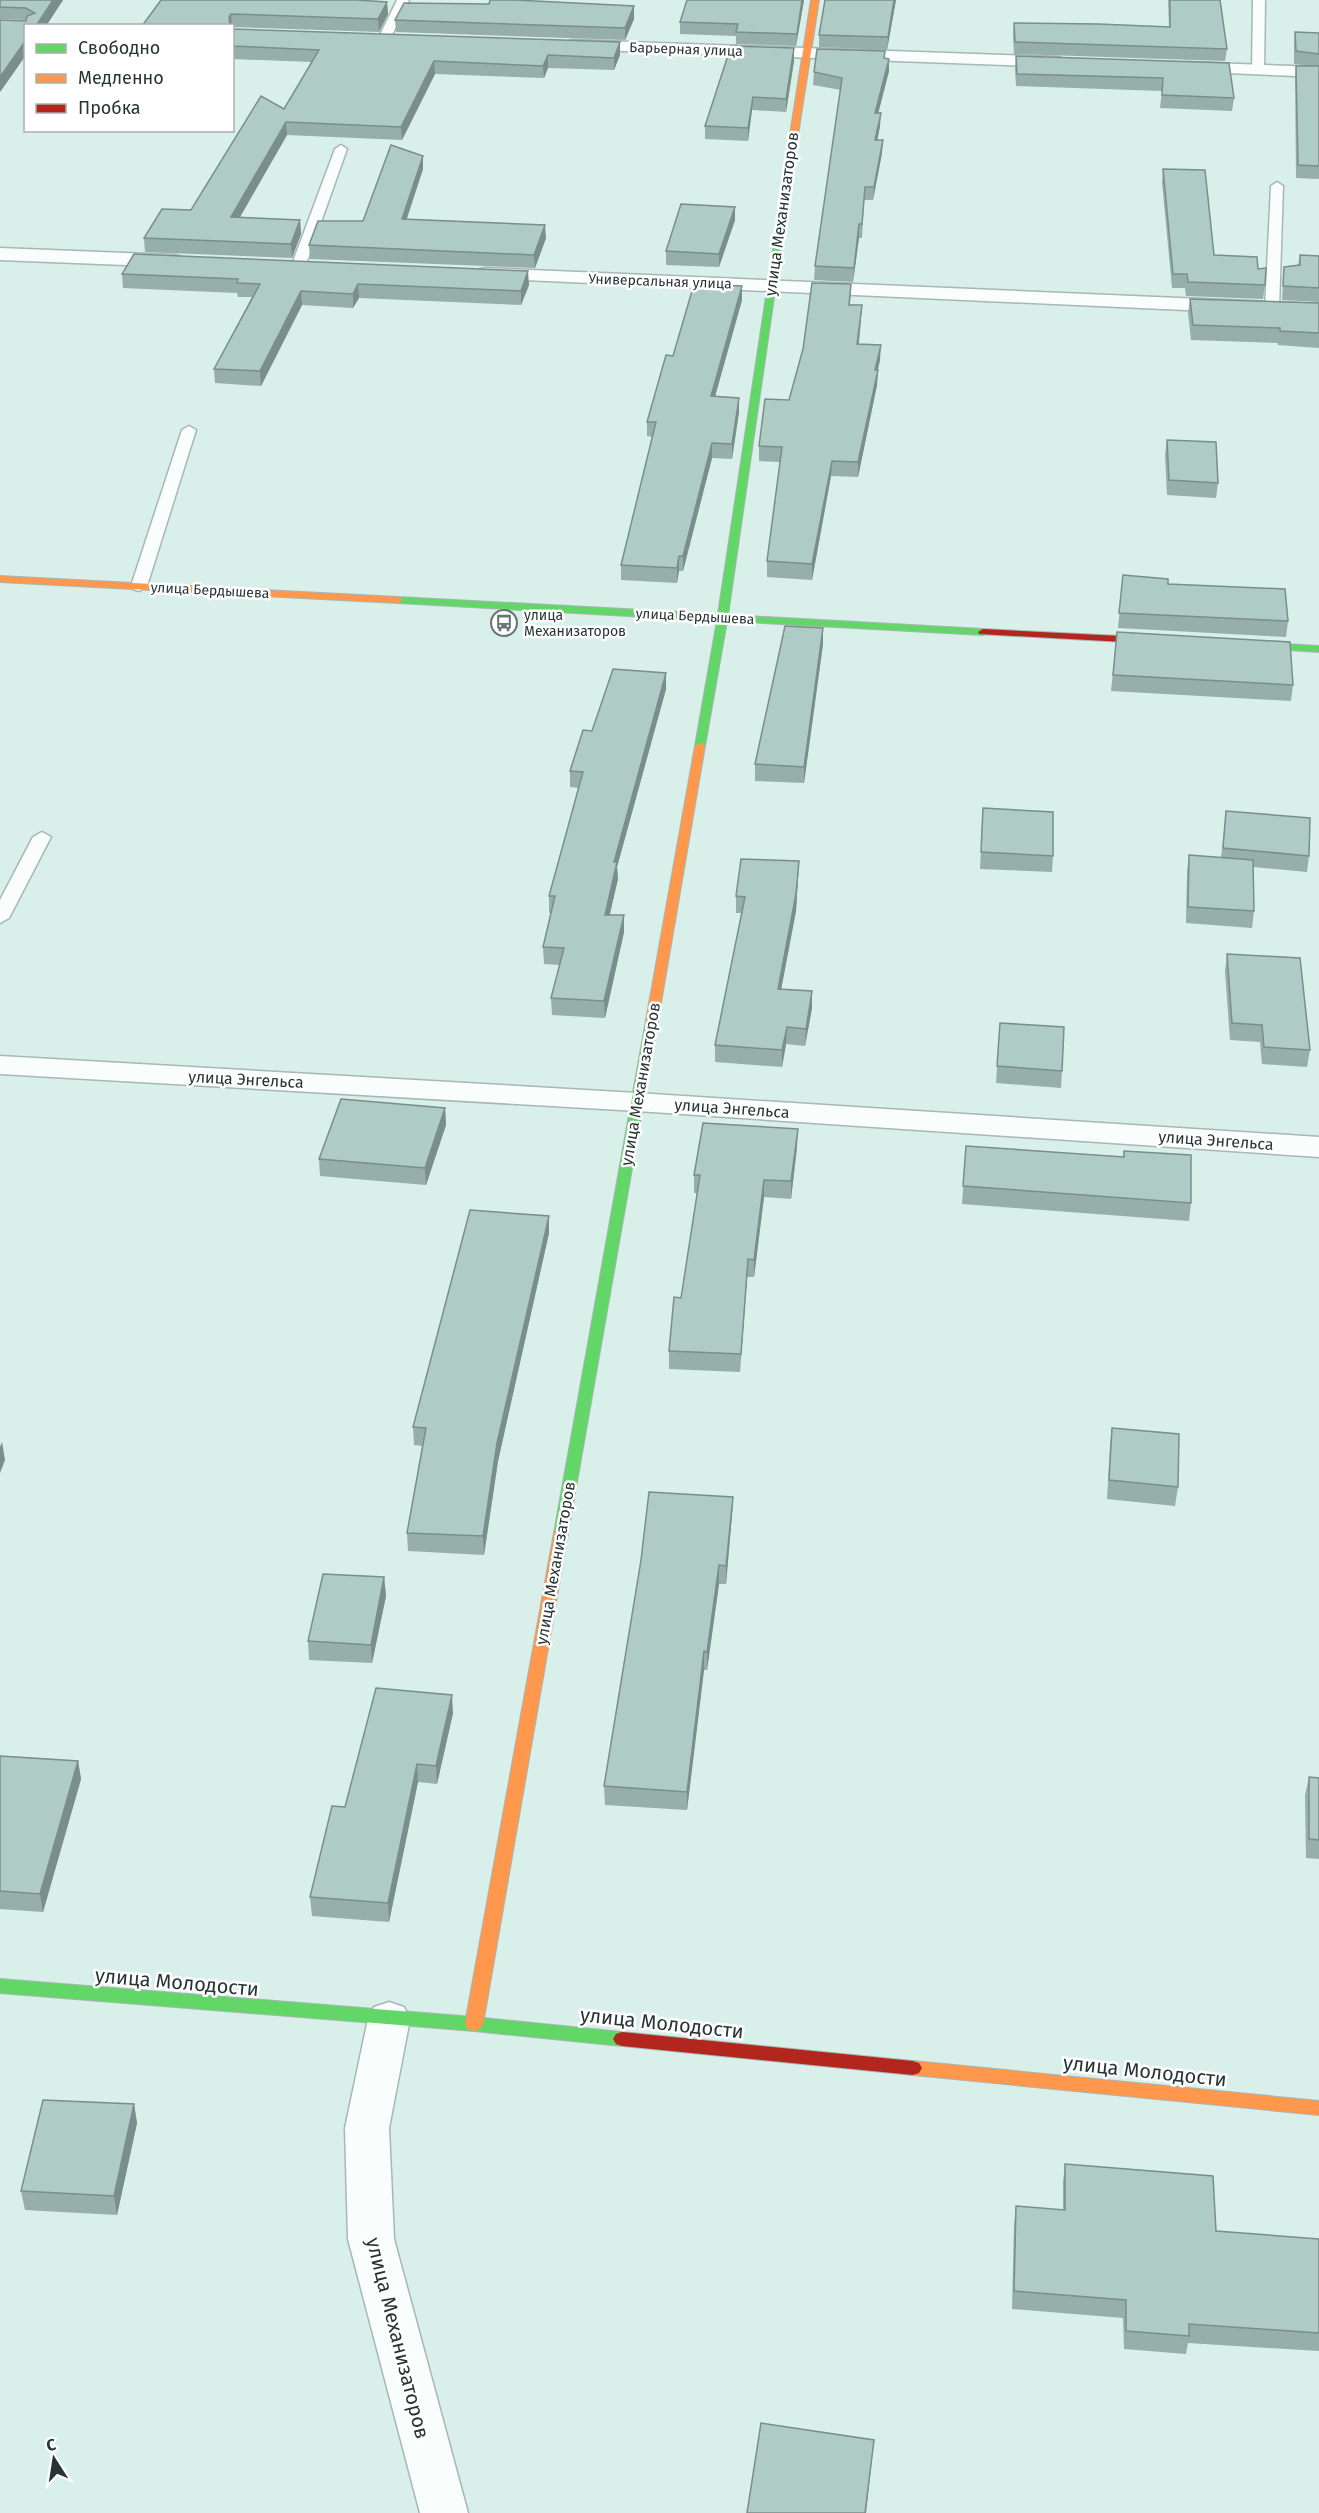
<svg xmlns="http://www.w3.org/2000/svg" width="1319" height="2513" font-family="'Fira Sans',sans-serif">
<rect width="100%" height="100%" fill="#d9efea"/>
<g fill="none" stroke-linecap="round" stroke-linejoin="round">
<defs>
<g id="lane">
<polygon points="397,0 409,0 390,39 380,41 378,39"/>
<polygon points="1253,0 1265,0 1264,70 1258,73 1252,70"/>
<polygon points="341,145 347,149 305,267 298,271 293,270 291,267 335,149"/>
<polygon points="1277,182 1283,186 1279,309 1272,313 1265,309 1271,186"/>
<polygon points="189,426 196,430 147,586 139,591 133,589 131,586 182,430"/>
<polygon points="42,832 51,837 9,918 0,923 0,900 33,837"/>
</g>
<g id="street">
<polygon points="574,40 1059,57 1068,62 1059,67 568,49 565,45 568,41"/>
<polygon points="1186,62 1319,67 1319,77 1180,71 1177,67"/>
<polygon points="0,248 175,255 182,257 185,261 182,265 175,267 0,260"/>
<polygon points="485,268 1319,304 1319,316 478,278 475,274 478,270"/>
<polygon points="0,1056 637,1093 1319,1137 1319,1157 637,1111 0,1074"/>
<polygon points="389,2002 404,2007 410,2019 389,2128 394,2239 468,2513 420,2513 348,2239 345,2128 368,2019 374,2007"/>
</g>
<g id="fast">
<polygon points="785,171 792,173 728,615 983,629 988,632 983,635 727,621 705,746 700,749 695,746 717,621 398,603 393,600 398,597 718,614"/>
<polygon points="1246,642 1319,646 1319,652 1242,647 1242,643"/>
<polygon points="651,1022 657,1026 568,1533 566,1537 556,1537 554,1533 645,1026"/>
<polygon points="0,1979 474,2017 622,2032 628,2034 631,2039 628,2044 622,2046 474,2031 0,1993"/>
</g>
<g id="slow">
<polygon points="811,0 819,0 792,173 788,175 784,173"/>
<polygon points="0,576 398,597 403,600 398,603 0,582"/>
<polygon points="700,743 705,746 657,1026 651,1030 645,1026 695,746"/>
<polygon points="561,1528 566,1529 568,1533 483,2024 480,2029 474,2031 468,2029 465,2024 554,1533 556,1529"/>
<polygon points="913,2061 1319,2101 1319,2115 913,2075 907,2073 904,2068 907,2063"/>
</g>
<g id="jam">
<polygon points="983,629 1161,638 1166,641 1161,644 979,634 978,632"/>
<polygon points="622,2032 913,2061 919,2063 922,2068 919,2073 913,2075 622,2046 616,2044 613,2039 616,2034"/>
</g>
</defs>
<use href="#lane" stroke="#a7b7b4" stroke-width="3"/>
<use href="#street" stroke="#a7b7b4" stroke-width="3"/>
<use href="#fast" stroke="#a7b7b4" stroke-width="2"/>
<use href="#slow" stroke="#a7b7b4" stroke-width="2"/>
<use href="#jam" stroke="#a7b7b4" stroke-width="2"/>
<use href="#lane" fill="#f9fdfc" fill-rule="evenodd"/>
<use href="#street" fill="#f9fdfc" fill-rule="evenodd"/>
<use href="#fast" fill="#63d668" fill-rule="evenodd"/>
<use href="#slow" fill="#ff974d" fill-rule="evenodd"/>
<use href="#jam" fill="#b3261e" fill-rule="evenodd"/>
</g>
<g fill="#96afaa">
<polygon points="0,0 63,0 46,26 26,26 26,55 0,92 26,20 0,19"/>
<polygon points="161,0 387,2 388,14 379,32 232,27 232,26 142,26"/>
<polygon points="804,0 796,46 736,44 736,36 680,34 680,22"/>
<polygon points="825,0 896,0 887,50 819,47 819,35"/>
<polygon points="1168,0 1220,0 1227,49 1225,61 1014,54 1013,36 1014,23 1169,27"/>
<polygon points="489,4 634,6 634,19 625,40 396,32 395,20"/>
<polygon points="232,29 620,42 620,55 614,70 548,68 544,78 435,74 402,140 287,135 240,217 300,220 301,234 292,258 145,252 144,238 191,210 284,109 312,62 232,59"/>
<polygon points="1295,32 1319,33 1319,179 1296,178 1295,78 1296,66 1311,66 1294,64 1294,44"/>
<polygon points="794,48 794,61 786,112 752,110 748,141 705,139 705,126"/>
<polygon points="885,51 885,59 889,59 889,71 878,113 880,126 877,140 882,153 873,200 864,200 862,238 859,238 853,282 814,280 815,266 841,90 813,85 814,72"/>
<polygon points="1016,56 1229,63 1234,98 1232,111 1160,108 1162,91 1016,86 1015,69"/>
<polygon points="423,156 423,169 407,219 546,238 535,268 310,259 309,245 363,221"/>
<polygon points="1163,169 1214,255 1258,269 1265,285 1263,299 1186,296 1185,288 1172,288 1162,182"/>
<polygon points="735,207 735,220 719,267 666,265 666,251"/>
<polygon points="1300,255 1319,256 1319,302 1282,300 1284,267 1298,265"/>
<polygon points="122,274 529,285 521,305 359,298 353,308 302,305 261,386 215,383 214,369 252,297 238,297 237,293 123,288"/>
<polygon points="851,284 850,305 861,319 859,344 880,360 878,370 877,385 858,477 831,476 812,580 767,577 767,561 780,462 759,461 759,446 789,400"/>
<polygon points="742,286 742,300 715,396 739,398 739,412 732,459 712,458 683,571 679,571 677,583 621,580 621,565 652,437 647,436 647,422 673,356"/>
<polygon points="1190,299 1319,303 1319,348 1278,345 1278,343 1191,340 1188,313"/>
<polygon points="1167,440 1218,483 1216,498 1167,495 1165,455"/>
<polygon points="1123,575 1168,584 1288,621 1286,637 1118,628"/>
<polygon points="1117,632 1293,685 1291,701 1111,691"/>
<polygon points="823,644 804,783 755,781 755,764"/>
<polygon points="666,673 666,689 617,867 618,879 609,915 624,915 624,932 605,1018 552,1015 551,998 560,965 544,964 543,947 551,913 549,913 549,896 579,788 570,787 570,771 592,731"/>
<polygon points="983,808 1053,856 1052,872 980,869"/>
<polygon points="1226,811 1309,856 1307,872 1253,867 1254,911 1252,928 1186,923 1187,872 1189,855 1221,858"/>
<polygon points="799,861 796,911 781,989 812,1008 805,1046 786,1044 782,1067 715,1062 715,1045 742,913 736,913 736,896"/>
<polygon points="1227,954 1310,1050 1307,1067 1262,1064 1260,1042 1230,1040 1225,971"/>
<polygon points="1000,1023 1062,1071 1061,1088 996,1083"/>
<polygon points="445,1108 446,1125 426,1185 320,1176 319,1159"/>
<polygon points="966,1146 1123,1157 1124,1151 1191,1203 1189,1221 962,1204"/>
<polygon points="797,1147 791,1199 764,1197 754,1277 747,1277 740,1372 669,1369 669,1351 681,1298 697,1193 694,1193 694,1175"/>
<polygon points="549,1233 498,1461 484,1555 408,1551 407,1533 422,1446 414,1445 413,1427"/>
<polygon points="1112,1428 1178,1487 1175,1506 1107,1499 1110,1446"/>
<polygon points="733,1497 732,1515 726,1584 719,1584 707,1670 704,1670 687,1810 605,1805 604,1786"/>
<polygon points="384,1577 386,1596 372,1663 309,1660 308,1641"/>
<polygon points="453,1713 437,1784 418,1782 389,1922 312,1916 310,1897 345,1807"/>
<polygon points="0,1756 78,1761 81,1779 43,1912 0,1909"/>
<polygon points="1309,1777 1319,1778 1319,1859 1306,1858 1305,1795"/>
<polygon points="134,2104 137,2123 117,2215 25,2210 21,2191"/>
<polygon points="1065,2164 1216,2231 1319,2239 1319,2351 1188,2343 1186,2354 1124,2349 1123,2318 1012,2309 1014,2225 1016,2206 1063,2210 1063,2182"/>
</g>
<g fill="#7a8e8b">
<polygon points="53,0 63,0 46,26 36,26"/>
<polygon points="802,0 804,0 796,46 797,34"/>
<polygon points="894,0 896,0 887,50 888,37"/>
<polygon points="387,2 388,14 379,32 378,19"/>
<polygon points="634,6 634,19 625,40 625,28"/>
<polygon points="231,14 232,26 229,26 229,17"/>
<polygon points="26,40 26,55 0,92 0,77"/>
<polygon points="620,42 620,55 614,70 614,58"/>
<polygon points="794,48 794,61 786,112 786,99"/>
<polygon points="548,55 548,68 544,78 543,66"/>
<polygon points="889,59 889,71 875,126 875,113"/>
<polygon points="434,61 435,74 402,140 401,127"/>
<polygon points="753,97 752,110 748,141 748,128"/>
<polygon points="881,113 880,126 875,153 875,140"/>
<polygon points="286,122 287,135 232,231 231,217"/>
<polygon points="883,140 882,153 873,200 874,187"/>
<polygon points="423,156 423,169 402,232 402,219"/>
<polygon points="735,207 735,220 719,267 719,254"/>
<polygon points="300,220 301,234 292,258 291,244"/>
<polygon points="859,224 859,238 853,282 854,268"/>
<polygon points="545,225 546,238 535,268 534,255"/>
<polygon points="528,271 529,285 521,305 521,291"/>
<polygon points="358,284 359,298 353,308 353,294"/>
<polygon points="742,286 742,300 711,411 711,396"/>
<polygon points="301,291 302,305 261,386 260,371"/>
<polygon points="862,305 861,319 857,358 857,344"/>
<polygon points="881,345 880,360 874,384 875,370"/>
<polygon points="878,370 877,385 858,477 858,462"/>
<polygon points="739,398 739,412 732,459 732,444"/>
<polygon points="712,443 712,458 683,571 683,556"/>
<polygon points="832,461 831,476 812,580 812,564"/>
<polygon points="679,556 679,571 677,583 677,568"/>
<polygon points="823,628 823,644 804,783 804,767"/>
<polygon points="666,673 666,689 617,867 618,879 606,931 605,915 614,862"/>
<polygon points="799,861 796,911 778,1006 778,989"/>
<polygon points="624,915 624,932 605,1018 604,1001"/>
<polygon points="812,991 812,1008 805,1046 806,1029"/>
<polygon points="787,1027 786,1044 782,1067 782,1050"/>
<polygon points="445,1108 446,1125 426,1185 425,1168"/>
<polygon points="798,1129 797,1147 791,1199 791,1181"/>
<polygon points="764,1180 764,1197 754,1277 754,1260"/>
<polygon points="549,1216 549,1233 498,1461 484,1555 483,1536 497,1443"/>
<polygon points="748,1259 747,1277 740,1372 741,1354"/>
<polygon points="2,1442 5,1460 0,1473 0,1447"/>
<polygon points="733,1497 732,1515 726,1584 726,1566"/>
<polygon points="719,1565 719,1584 707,1670 707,1652"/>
<polygon points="384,1577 386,1596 372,1663 371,1645"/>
<polygon points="704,1651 704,1670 687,1810 687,1792"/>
<polygon points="452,1695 453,1713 437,1784 436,1766"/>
<polygon points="78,1761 81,1779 43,1912 40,1894"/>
<polygon points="417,1764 418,1782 389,1922 388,1903"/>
<polygon points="134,2104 137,2123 117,2215 114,2196"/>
<polygon points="874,2440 866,2513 865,2513"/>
</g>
<g fill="#aecbc6" stroke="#7a8e8b" stroke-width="1.5">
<polygon points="0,0 53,0 36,26 26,26 26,40 0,77 0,20 26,21 27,16 35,13 26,8 0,7"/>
<polygon points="161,0 357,0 387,2 378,19 231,14 229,17 230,26 142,26"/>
<polygon points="490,0 515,0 634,6 625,28 395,20 404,3 489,4"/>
<polygon points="687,0 802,0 797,34 736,32 738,24 680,22"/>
<polygon points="825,0 894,0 888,37 819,35"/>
<polygon points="1170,0 1220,0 1227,49 1015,42 1014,23 1098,24 1170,27"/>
<polygon points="232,29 620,42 614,58 548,55 543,66 434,61 401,127 286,122 231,217 300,220 291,244 144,238 162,209 191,210 261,96 284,109 319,50 232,46"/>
<polygon points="1295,32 1319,33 1319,54 1296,51"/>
<polygon points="731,46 794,48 786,99 753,97 748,128 705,126"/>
<polygon points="817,49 885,51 884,58 889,59 875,113 881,113 875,140 883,140 874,187 865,187 862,224 859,224 854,268 815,266 842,78 814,72"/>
<polygon points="1016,56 1229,63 1234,98 1162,95 1163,78 1017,74"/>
<polygon points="1296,66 1319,66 1319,166 1298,165"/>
<polygon points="391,145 423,156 402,219 545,225 534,255 309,245 318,221 363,221"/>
<polygon points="1163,169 1205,170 1214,255 1257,257 1258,269 1266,268 1265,285 1188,282 1187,274 1173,274"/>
<polygon points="681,204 735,207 719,254 666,251"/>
<polygon points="134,254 528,271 521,291 358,284 353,294 301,291 260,371 214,369 260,284 237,283 238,279 122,274"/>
<polygon points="1300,255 1319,256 1319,288 1283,286 1284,267 1300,265"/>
<polygon points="812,283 851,284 849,305 862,305 857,344 881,345 875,370 878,370 858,462 832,461 812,564 767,561 782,447 759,446 765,399 789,400 803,349"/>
<polygon points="694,284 742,286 711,396 739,398 732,444 712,443 683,556 679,556 677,568 621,565 656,422 647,422 666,355 673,356"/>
<polygon points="1190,299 1319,303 1319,333 1280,331 1280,328 1193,325"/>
<polygon points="1167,440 1216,442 1218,483 1169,480"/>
<polygon points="1123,575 1168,579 1168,584 1285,589 1288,621 1119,613"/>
<polygon points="785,626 823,628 804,767 755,764"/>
<polygon points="1117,632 1290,642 1293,685 1113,675"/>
<polygon points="613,669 666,673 614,862 617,862 605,915 624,915 604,1001 551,998 564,948 543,947 555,896 549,896 583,772 570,771 583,730 592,731"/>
<polygon points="983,808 1053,812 1053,856 981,852"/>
<polygon points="1226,811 1310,818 1309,856 1223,848"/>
<polygon points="1189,855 1253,860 1254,911 1188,907"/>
<polygon points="741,859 799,861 796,894 778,989 812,991 806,1029 787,1027 782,1050 715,1045 745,897 736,896"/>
<polygon points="1227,954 1300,958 1310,1050 1264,1047 1262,1025 1232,1023"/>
<polygon points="1000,1023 1064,1027 1062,1071 997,1066"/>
<polygon points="341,1099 445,1108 425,1168 319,1159"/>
<polygon points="703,1123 798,1129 791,1181 764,1180 754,1260 748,1259 741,1354 669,1351 674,1297 681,1298 700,1175 694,1175"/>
<polygon points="966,1146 1124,1157 1124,1151 1191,1155 1191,1203 963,1186"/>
<polygon points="470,1210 549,1216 497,1443 483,1536 407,1533 426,1428 413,1427"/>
<polygon points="1112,1428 1179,1434 1178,1487 1109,1480"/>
<polygon points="649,1492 733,1497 726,1566 719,1565 707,1652 704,1651 687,1792 604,1786 641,1560"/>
<polygon points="323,1574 384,1577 371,1645 308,1641"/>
<polygon points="376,1688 452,1695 436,1766 417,1764 388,1903 310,1897 332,1806 345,1807"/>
<polygon points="0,1756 78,1761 40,1894 0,1891"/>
<polygon points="1309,1777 1319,1778 1319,1840 1309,1839"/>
<polygon points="43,2100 134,2104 114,2196 21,2191"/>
<polygon points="1065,2164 1213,2176 1216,2231 1319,2239 1319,2333 1189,2324 1189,2336 1126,2331 1126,2300 1014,2291 1016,2206 1065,2210"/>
<polygon points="761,2423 874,2440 865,2513 747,2513"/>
</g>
<defs>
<symbol id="bus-ring" viewBox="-11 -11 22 22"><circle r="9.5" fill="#fff" stroke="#657672" stroke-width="1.5"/><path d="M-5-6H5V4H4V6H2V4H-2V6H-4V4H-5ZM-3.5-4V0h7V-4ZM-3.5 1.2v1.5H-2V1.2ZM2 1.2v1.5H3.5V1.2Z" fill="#657672"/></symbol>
</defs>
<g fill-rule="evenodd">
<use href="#bus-ring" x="489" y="608" width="30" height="30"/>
</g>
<g text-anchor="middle" stroke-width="5" stroke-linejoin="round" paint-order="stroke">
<g font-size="14" fill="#273532" stroke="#fff">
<text transform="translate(686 49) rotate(2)" y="5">Барьерная улица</text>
<text transform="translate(660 281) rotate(2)" y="5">Универсальная улица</text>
<text transform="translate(210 590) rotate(3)" y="5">улица Бердышева</text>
<text transform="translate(695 616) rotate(3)" y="5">улица Бердышева</text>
</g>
<g font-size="14" fill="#273532" stroke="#fff" text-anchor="start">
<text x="524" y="620">улица<tspan x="524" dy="16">Механизаторов</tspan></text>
</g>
<g font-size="16" fill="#273532" stroke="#fff">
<text transform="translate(781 214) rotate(-82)" y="6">улица Механизаторов</text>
<text transform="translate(246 1079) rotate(3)" y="6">улица Энгельса</text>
<text transform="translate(640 1084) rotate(-80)" y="6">улица Механизаторов</text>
<text transform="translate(732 1108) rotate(4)" y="6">улица Энгельса</text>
<text transform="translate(1216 1140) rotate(4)" y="6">улица Энгельса</text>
<text transform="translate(555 1563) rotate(-80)" y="6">улица Механизаторов</text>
</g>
<g font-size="20" fill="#273532" stroke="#fff">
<text transform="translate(177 1982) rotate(5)" y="7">улица Молодости</text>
<text transform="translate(662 2023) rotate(6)" y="7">улица Молодости</text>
<text transform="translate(1145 2071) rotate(6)" y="7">улица Молодости</text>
<text transform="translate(398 2338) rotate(76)" y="7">улица Механизаторов</text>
</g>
</g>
<rect x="24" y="24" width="210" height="108" fill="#ffffff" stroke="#a9aead" stroke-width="1.5"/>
<rect x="36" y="44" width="30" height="9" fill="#63d668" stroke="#a9aead" stroke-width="1.5"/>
<text x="78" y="54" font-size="18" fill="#273532">Свободно</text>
<rect x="36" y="74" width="30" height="9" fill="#ff974d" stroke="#a9aead" stroke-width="1.5"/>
<text x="78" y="84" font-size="18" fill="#273532">Медленно</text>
<rect x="36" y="104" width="30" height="9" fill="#b3261e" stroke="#a9aead" stroke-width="1.5"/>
<text x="78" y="114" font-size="18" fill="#273532">Пробка</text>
<g transform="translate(54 2459) rotate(348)" stroke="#ffffff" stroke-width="4.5" paint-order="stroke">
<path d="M0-4.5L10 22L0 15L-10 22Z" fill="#273532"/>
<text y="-9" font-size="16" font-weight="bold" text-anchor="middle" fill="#273532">С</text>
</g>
</svg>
